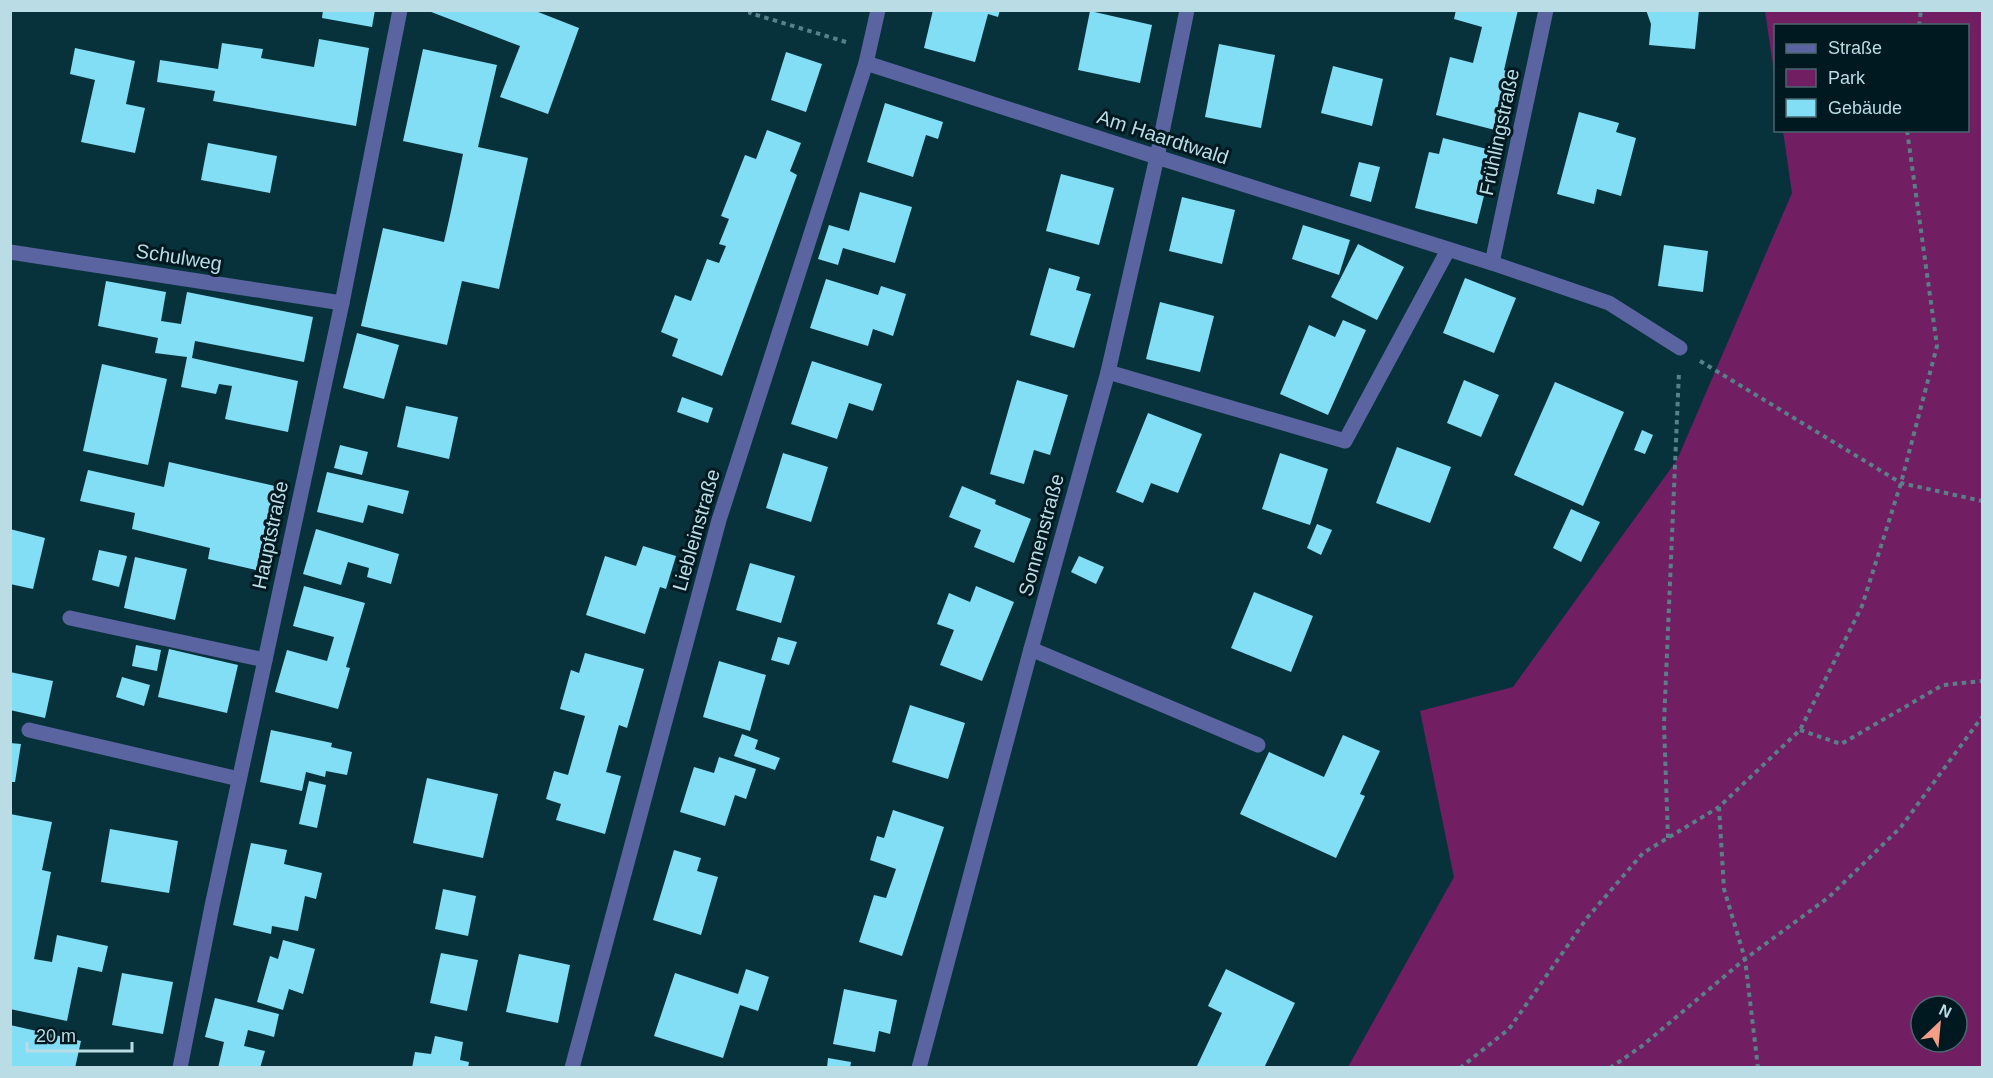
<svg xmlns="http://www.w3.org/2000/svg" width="1993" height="1078" font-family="Arial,sans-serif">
<rect width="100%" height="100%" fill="#08323b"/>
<path fill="#711e63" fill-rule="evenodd" d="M1765,11H1982V1067H1348L1454,877L1420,711L1513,687L1677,460L1792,193L1783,131L1968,130V26H1776L1775,79ZM1921,1006H1957V1042H1921Z"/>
<g fill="#81def4">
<polygon points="323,10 375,10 372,27 322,18"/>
<polygon points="426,10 533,10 579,28 548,114 500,97 520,46"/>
<polygon points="933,10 1000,10 998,17 988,14 975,62 924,48"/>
<polygon points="1456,10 1518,10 1504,70 1509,72 1495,130 1436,115 1450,57 1473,63 1482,27 1454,19"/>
<polygon points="1646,10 1699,10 1695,49 1649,45 1651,24"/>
<polygon points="1090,11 1152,25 1140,83 1078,70"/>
<polygon points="319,39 369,48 356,126 213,101 215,91 157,82 160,60 218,69 222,43 263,49 261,58 314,67"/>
<polygon points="1219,44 1275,55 1261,128 1205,117"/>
<polygon points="75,48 135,61 126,104 145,108 135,153 81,142 95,80 70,74"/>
<polygon points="423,49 497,65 478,147 528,158 499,289 462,281 447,345 361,326 383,228 444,242 451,211 463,154 403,141"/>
<polygon points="786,52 822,64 806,112 771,100"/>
<polygon points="1333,66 1383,79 1372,126 1321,113"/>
<polygon points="885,103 943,122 938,139 926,135 913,177 867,162"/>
<polygon points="1579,112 1619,123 1616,132 1636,138 1621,196 1597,189 1594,204 1557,194"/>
<polygon points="767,130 801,143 790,171 797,175 722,376 672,356 678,339 661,332 675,295 691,301 707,259 719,263 726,246 719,244 729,219 721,216 745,155 756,159"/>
<polygon points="1443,138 1495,151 1477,224 1415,208 1429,152 1439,154"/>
<polygon points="208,143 277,156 270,193 201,180"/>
<polygon points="1359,162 1380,167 1371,202 1350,196"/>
<polygon points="1061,174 1114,188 1099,245 1046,231"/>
<polygon points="860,192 912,207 895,263 843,248 838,265 818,259 829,225 849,231"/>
<polygon points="1182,197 1235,210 1222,264 1169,251"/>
<polygon points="1303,225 1350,240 1339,275 1292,259"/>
<polygon points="1358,244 1404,267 1377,320 1331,297"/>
<polygon points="1664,245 1708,251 1703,292 1658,286"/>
<polygon points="1049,268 1080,277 1076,290 1091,294 1074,348 1030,335"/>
<polygon points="1465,278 1516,298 1494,353 1443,333"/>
<polygon points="826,279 878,295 881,286 906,294 893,336 873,329 868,346 810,328"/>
<polygon points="106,281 166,292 161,321 181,324 187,292 313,317 304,362 195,341 192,358 298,381 288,432 225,419 232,386 219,384 216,394 181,387 187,357 155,353 158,338 98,326"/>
<polygon points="1160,302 1214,316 1200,372 1146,359"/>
<polygon points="1343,320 1366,330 1328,415 1280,394 1309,325 1335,337"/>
<polygon points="357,333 399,345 384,399 343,388"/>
<polygon points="812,361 882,384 873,411 849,403 837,439 791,424"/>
<polygon points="102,364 167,379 148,465 83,451"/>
<polygon points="1017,380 1068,395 1050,455 1034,450 1024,484 990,474"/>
<polygon points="1464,380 1499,395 1481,437 1447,423"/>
<polygon points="1555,382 1624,412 1583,506 1514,475"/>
<polygon points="682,397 713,408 708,423 677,412"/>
<polygon points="406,406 458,417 449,459 397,447"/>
<polygon points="1148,413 1202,434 1178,493 1151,483 1143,503 1116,492"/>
<polygon points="1642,430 1653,435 1645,454 1634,450"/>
<polygon points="340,445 368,452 362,475 334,468"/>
<polygon points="1397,447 1451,467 1430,523 1376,503"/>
<polygon points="783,453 828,467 811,522 766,508"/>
<polygon points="1280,453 1328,469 1310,525 1262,509"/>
<polygon points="169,462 275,486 256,570 208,559 210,548 132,529 135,513 80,501 88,470 164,487"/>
<polygon points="327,472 409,491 403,514 368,505 363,523 317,512"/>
<polygon points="962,486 996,500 995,504 1031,519 1014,563 974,547 981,530 949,517"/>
<polygon points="1571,509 1600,522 1581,562 1553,548"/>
<polygon points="1317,524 1332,530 1321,555 1307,548"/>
<polygon points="10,529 45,538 33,589 10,584"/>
<polygon points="316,529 399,554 391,584 367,577 369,568 348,562 341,585 303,574"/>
<polygon points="643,546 676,556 666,589 660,587 645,634 586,615 605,556 636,566"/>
<polygon points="99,550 127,556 119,587 92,580"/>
<polygon points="1079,556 1104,567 1096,584 1071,572"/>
<polygon points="135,557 187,569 175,620 124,608"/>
<polygon points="750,563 795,576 781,623 736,610"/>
<polygon points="304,586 365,603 346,667 350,668 338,709 275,692 287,650 327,661 334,637 293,626"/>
<polygon points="976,586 1014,602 982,681 940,665 954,630 937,624 949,593 970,602"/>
<polygon points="1254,592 1313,616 1291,672 1231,648"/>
<polygon points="778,637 797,642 789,665 771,660"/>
<polygon points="136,645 161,650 157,671 132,666"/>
<polygon points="169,649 238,665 227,713 158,697"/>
<polygon points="585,653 644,669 627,728 619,725 606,772 621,776 605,834 556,820 561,804 546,799 554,771 568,775 585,716 560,709 571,670 579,673"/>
<polygon points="719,661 766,675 750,731 703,717"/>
<polygon points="10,672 53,681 45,718 10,710"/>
<polygon points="122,677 150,685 144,706 116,697"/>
<polygon points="910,705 965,723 948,779 892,762"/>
<polygon points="271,730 332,743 331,747 352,752 347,775 326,771 325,777 306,772 302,791 260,782"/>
<polygon points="742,734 758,740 755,749 780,758 775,770 734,756"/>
<polygon points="1343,735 1380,751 1360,794 1365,796 1336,858 1240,814 1269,752 1324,777"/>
<polygon points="10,743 21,744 15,782 10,782"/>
<polygon points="719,757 756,769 746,799 735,795 725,826 680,812 694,767 714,773"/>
<polygon points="427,778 498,794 483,858 413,843"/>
<polygon points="309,781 326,785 317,828 299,824"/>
<polygon points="893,810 944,827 902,956 859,942 874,895 886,898 896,869 870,860 877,836 884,838"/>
<polygon points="10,814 52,822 42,870 51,872 34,959 52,962 57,935 108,946 102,972 78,967 67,1021 10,1009"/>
<polygon points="110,829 178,841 169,893 101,882"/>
<polygon points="251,843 287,850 284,864 322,873 316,899 305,896 298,931 272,926 271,934 233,925"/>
<polygon points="674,850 701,858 697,871 718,877 701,935 653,920"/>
<polygon points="443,889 476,896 468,936 435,929"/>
<polygon points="283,940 315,949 303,994 289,989 283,1010 257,1002 270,956 278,959"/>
<polygon points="441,953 478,960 467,1011 430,1003"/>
<polygon points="519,954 570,965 558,1023 506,1012"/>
<polygon points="746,969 769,977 758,1011 740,1005 723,1058 654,1036 675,973 738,994"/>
<polygon points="1226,969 1295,1003 1264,1068 1196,1068 1222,1013 1208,1006"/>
<polygon points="122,973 173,982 163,1034 112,1025"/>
<polygon points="844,989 897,1000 890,1034 879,1031 875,1052 833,1044"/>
<polygon points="215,998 279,1014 274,1037 248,1030 244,1046 265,1051 260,1068 218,1068 224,1042 205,1037"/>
<polygon points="10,1025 81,1041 75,1068 10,1068"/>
<polygon points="435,1036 463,1042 460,1060 469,1062 468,1068 412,1068 415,1052 431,1054"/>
<polygon points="828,1058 851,1062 850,1068 827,1068"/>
</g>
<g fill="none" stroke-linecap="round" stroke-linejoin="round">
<g stroke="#598089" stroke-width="4" stroke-dasharray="4.5 4.5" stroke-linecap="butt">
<polyline points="751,10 750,13 846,42"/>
<polyline points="1919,26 1921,10"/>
<polyline points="1700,361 1901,483 1982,501"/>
<polyline points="1800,730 1841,744 1943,685 1982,681"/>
<polyline points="1719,807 1724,889 1745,959 1758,1068"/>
<polyline points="1668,838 1664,724 1679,371"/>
<polyline points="1460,1068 1509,1029 1587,918 1643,853 1719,807 1800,730 1862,606 1901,483 1937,346 1907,130"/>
<polyline points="1610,1068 1642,1046 1745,959 1829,897 1901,827 1982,717"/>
</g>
<g stroke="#5a64a1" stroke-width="15">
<polyline points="866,63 1157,157 1492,263 1609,303 1680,348"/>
<polyline points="10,252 342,303"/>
<polyline points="1492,263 1546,10"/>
<polyline points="1108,372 1345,441 1448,250"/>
<polyline points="70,618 265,660"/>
<polyline points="1031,649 1258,745"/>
<polyline points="29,730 239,779"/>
<polyline points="180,1068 212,906 342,303 400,10"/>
<polyline points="572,1068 719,520 866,63 878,10"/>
<polyline points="919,1068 1031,649 1108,372 1157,157 1187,10"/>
</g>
</g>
<g text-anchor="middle" stroke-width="6" stroke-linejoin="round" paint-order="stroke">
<g font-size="20" fill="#b9dce5" stroke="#001920">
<text transform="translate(1499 132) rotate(-78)" y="7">Frühlingstraße</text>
<text transform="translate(1163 137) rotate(18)" y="7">Am Haardtwald</text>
<text transform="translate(179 257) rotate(9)" y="7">Schulweg</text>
<text transform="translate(696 530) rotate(-74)" y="7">Liebleinstraße</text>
<text transform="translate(270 535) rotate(-78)" y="7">Hauptstraße</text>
<text transform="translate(1041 535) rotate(-75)" y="7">Sonnenstraße</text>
</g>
</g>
<rect width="1993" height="1078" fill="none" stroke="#b9dce5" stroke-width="24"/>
<rect x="1774" y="24" width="195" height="108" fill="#001920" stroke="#4a676f" stroke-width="1.5"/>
<rect x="1786" y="44" width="30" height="9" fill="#5a64a1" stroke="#4a676f" stroke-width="1.5"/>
<text x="1828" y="54" font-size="18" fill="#b9dce5">Straße</text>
<rect x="1786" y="69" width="30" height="18" fill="#711e63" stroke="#4a676f" stroke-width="1.5"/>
<text x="1828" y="84" font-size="18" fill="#b9dce5">Park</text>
<rect x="1786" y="99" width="30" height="18" fill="#81def4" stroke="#4a676f" stroke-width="1.5"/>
<text x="1828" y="114" font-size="18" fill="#b9dce5">Gebäude</text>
<g transform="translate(1939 1024) rotate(26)"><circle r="28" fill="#001920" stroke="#4a676f" stroke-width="1.5"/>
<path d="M0-4.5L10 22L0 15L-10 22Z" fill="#f49e88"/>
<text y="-9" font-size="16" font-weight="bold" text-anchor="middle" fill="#b9dce5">N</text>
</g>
<path d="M27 1042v9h105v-9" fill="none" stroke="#b9dce5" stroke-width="3"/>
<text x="36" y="1042" font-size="18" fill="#b9dce5" stroke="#001920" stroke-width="4.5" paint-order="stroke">20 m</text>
</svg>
